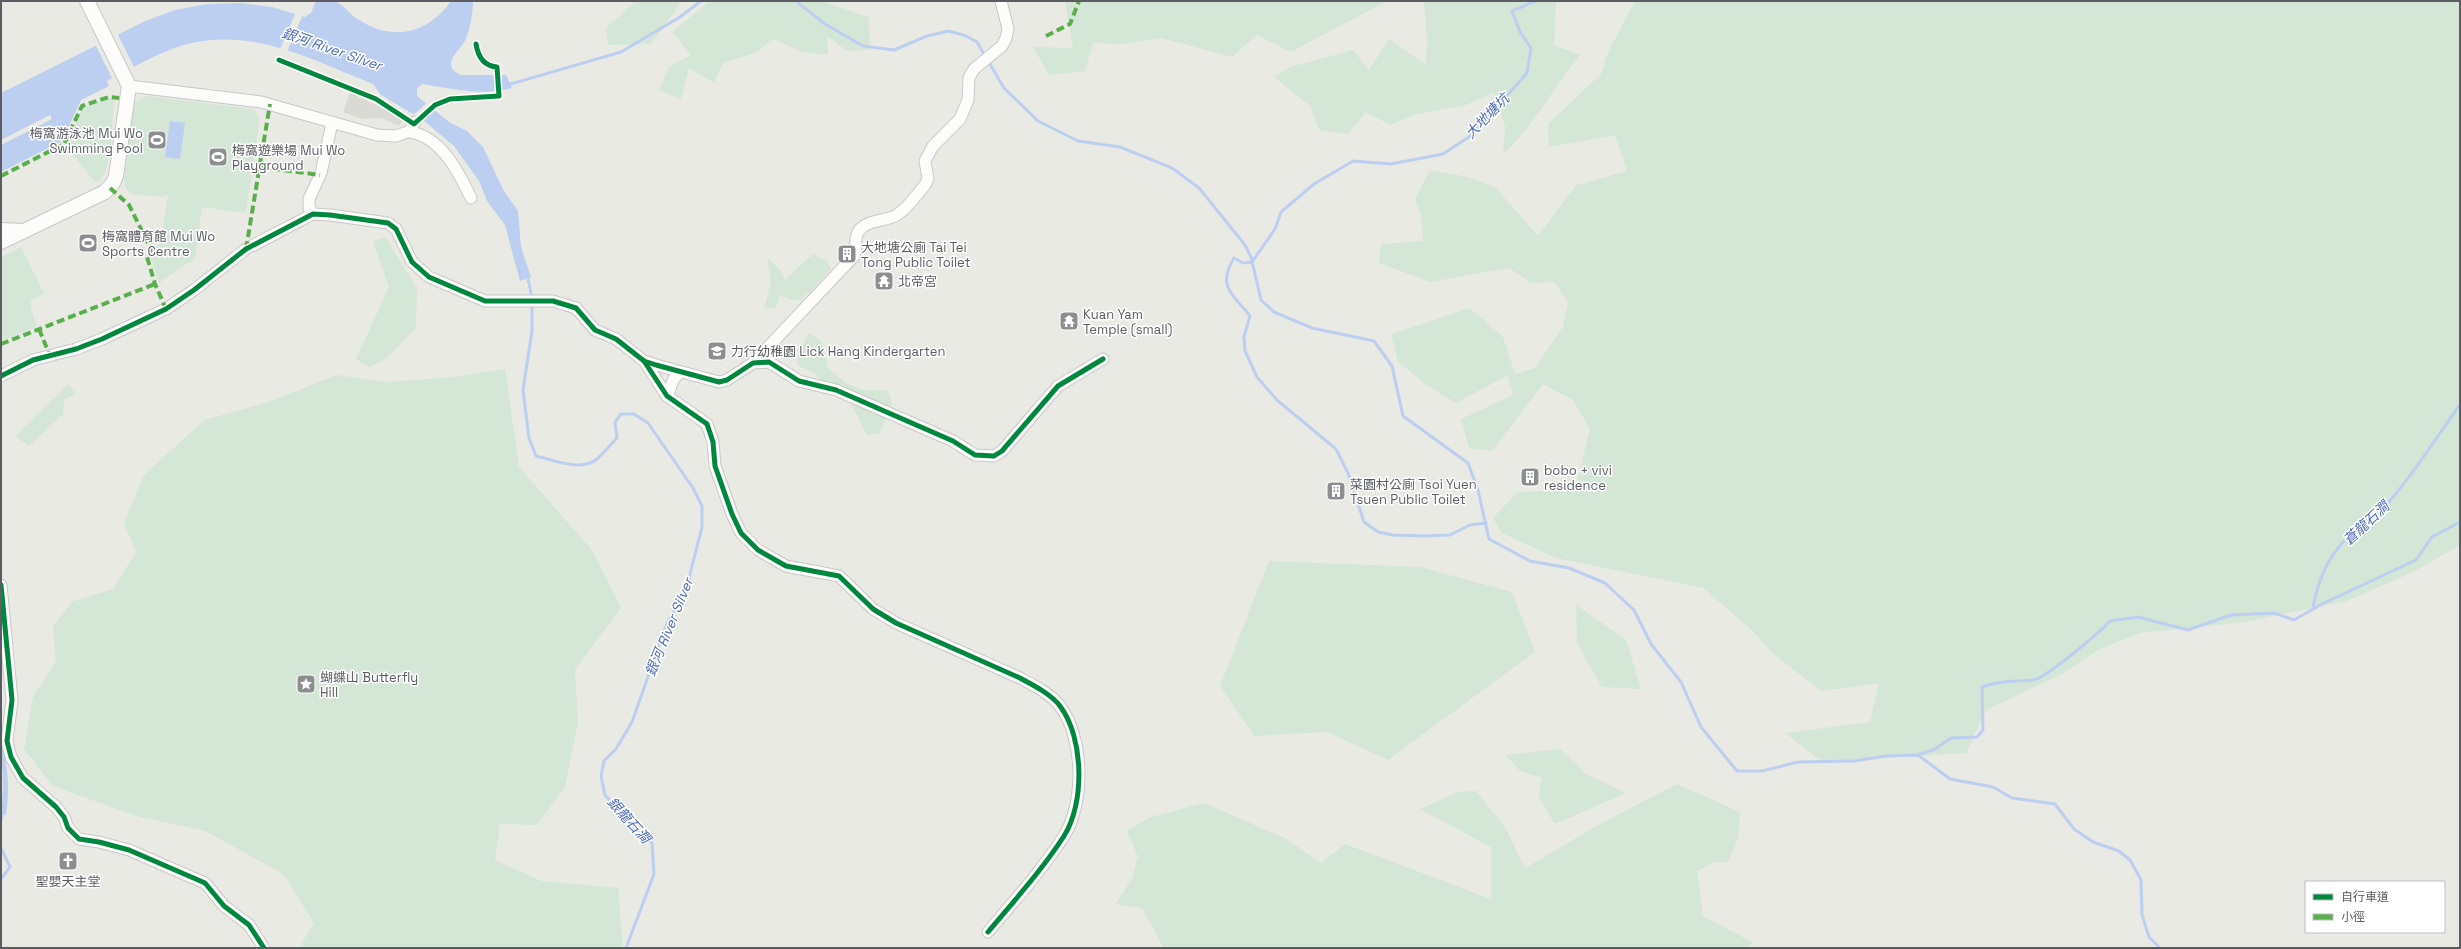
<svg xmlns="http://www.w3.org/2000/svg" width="2461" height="949" font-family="'Space Grotesk','Noto Sans TC',sans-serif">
<rect width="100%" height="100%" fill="#eaeae5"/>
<polygon fill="#dadad5" points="350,92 404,119 399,126 382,118 362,119 343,112"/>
<g fill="#d4e6d6">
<polygon points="632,1 677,1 680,4 651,44 608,45 606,28 634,3"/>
<polygon points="710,1 821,1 869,17 870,50 847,51 827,36 828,55 803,52 773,39 757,52 723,63 714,83 689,68 681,99 659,90 669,67 691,55 672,32"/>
<polygon points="1065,1 1387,1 1291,52 1257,35 1232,57 1161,38 1122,44 1093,43 1085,71 1049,75 1033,47 1073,48"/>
<path d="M1424,1H1556L1554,45L1580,55C1553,88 1533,126 1503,155L1505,126L1493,93L1466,105L1413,115L1390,125L1366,112L1348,134L1319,130L1311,107L1274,77L1290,67L1353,50L1369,70L1389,39L1426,65L1427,41Z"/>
<polygon points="1635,1 2460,1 2460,545 2413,572 2347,601 2245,622 2140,633 2098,650 2064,673 1986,710 1966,753 1822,762 1785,733 1870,722 1879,683 1822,691 1773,654 1753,631 1703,588 1556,558 1502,533 1493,518 1518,492 1575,490 1590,429 1573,400 1543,384 1492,451 1469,448 1461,419 1513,395 1508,375 1456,403 1428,386 1398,362 1391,334 1470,308 1503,337 1515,374 1535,368 1563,327 1568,302 1554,282 1531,283 1509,268 1430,282 1379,263 1381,244 1423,241 1421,214 1415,199 1430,170 1468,177 1496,188 1538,236 1576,185 1627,171 1615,135 1549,147 1548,124 1601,74 1608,52"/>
<polygon points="145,96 253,109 260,119 246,213 202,207 195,258 159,283 150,256 161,241 168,195 165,195 164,197 130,194 125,186 124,176 133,104"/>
<path d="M109,98L114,100C112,121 113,165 100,181L95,182L65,145L83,108Z"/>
<polygon points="385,237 417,288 416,328 387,358 369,367 356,359 389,287 373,241"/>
<polygon points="21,247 44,293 31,301 31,308 37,327 1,341 1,257"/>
<polygon points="813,254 827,261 831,269 802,299 790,300 780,294 776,308 764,309 771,282 767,257 780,270 785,280"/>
<polygon points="809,333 822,342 828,368 846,383 863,390 888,390 892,402 880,433 867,435 844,390 831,382 823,396 817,375 797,365 798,354"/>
<polygon points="505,369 519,467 592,550 621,608 575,669 578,723 565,787 537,825 500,824 495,860 541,881 618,888 623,948 299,948 314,923 283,874 205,831 136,816 53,786 24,749 33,697 56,661 53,627 73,601 113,589 136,552 124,523 144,475 204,420 269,402 337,375 385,382 454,377"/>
<polygon points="69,384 76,395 64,399 63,414 29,446 15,436"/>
<polygon points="1269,561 1420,567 1512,592 1535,652 1388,760 1327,732 1254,736 1220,686"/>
<polygon points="1576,605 1626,640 1641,689 1602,687 1577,643"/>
<polygon points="1560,749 1586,774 1626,793 1555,824 1538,796 1542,778 1520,771 1505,755"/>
<polygon points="1677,784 1740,812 1738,839 1728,862 1714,862 1697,871 1703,916 1754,943 1746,948 1164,948 1142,908 1115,904 1132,879 1138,857 1127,831 1151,817 1204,803 1285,838 1321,863 1345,844 1491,899 1491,847 1420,809 1458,792 1476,791 1505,827 1525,868 1602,823"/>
</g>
<g fill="#bccff1">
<path d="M316,1C321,1 329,0 334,1C342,3 350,14 356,18C391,42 427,35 451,1H473C473,12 470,31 465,41C459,51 439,66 461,75H506L512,88C484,97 450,88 422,84L417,89V96L449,122L467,131L483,147L504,191L518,211L521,247L531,277L520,281L505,225L487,201L479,181L454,146L423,120L381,95L373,84C312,60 252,26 184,45C157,53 132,68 107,81L109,86L81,100L62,141L1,172V93L143,22L175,10L207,4L241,3L272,7L305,17L311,13Z"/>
<polygon points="170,121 185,123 180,159 165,157"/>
<path d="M1,740C8,766 10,789 6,815L1,814L3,785Z"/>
</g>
<g fill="#eaeae5">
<polygon points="296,12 303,14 287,52 280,49"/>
<polygon points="117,33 135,69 113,80 95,44"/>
<polygon points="428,102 436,108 421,121 412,116"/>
<polygon points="50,115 52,119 1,145 1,140"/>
</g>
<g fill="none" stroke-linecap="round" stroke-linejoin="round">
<g stroke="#bccff1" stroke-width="3">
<polyline points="796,1 825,24 863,46 894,50 927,36 949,31 966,36 977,42 1004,88 1038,121 1078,141 1120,147 1172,168 1199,188 1245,245 1251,257 1261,300 1274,312 1312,328 1374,341 1392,366 1403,416 1468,463 1478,490 1489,539 1530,561 1569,568 1605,583 1634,610 1651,644 1681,682 1701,727 1737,771 1762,771 1798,762 1854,761 1886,756 1918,755 1950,779 1993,787 2012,798 2055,804 2074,829 2093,842 2119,851 2130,860 2141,880 2142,915 2149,937 2160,948"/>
<polyline points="507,85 621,52 680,17 701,1"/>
<polyline points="527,274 532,298"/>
<path d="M532,304V331L523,390L529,438L536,456C554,460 581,472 597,459C604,453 610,445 617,438L615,422L621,414H634L648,423L693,488L702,506V527L686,590L667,623L632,722L616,749L604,761L601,776L605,795L629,822L652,843L654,874L626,948"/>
<path d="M1486,523L1470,525L1450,535L1425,536L1393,535L1378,532L1364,522L1348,473L1336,449L1277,400L1257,377L1245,351L1244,337L1250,316C1234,295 1216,288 1234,258L1243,263L1252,262L1275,229L1281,212L1314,184L1353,161L1391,164L1443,154L1472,135L1527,73L1531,48L1520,32L1512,11L1536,1"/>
<path d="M2313,608C2318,579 2330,551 2354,532C2370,519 2381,513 2394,496C2418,467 2438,435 2460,405"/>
<path d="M1918,755L1935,749L1951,738L1977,737L1983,730L1982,687C2000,680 2015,682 2033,680C2045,679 2100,632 2110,621L2138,617L2188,630L2231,615L2274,613L2294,620L2322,604L2416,560L2432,537L2460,522"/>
<polyline points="1,820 3,812"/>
<polyline points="1,848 10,867 1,879"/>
</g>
<defs>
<g id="minor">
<path d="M129,86L261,102L377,135C383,135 390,136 396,136C401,135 405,131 411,132C442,138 459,173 471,198"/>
<polyline points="409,132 415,122"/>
<polyline points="313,214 309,208 309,199 321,173 332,123"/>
<path d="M644,361L667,396L707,424L713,442L715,466L732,514L741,533L758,550L786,566L839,576L873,609L896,623L1020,678C1033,685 1051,694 1060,706C1084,738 1085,803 1064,836C1042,870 1014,901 988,932"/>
<path d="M753,363L854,256C857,248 854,239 858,232C866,219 885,222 897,215C908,208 917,194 925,185L928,179L925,161L933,146L960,119L968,100L969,78L974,69L1002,46L1006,38L1008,29L1001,1"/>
<polyline points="1,376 33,360 76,349 102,339 166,309 194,290 246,249 313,214 330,215 388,223 396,229 412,262 429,277 485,301 553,301 576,308 595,330 616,339 644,361 656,365 719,382 727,380 753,363 769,362 799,381 836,390 953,441 975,455 994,456 1002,451 1058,386 1103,359"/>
<polyline points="667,396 674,378 680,373"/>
<polyline points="1,585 12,700 7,741 11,757 23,778 56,807 64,817 68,828 79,839 99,842 129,850 205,883 224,906 249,925 264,948"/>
</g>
<g id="tertiary">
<polyline points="1,230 23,231"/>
<polyline points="1,242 105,192 113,183 116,176 129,86 87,1"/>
</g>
</defs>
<use href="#minor" stroke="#c7c7c7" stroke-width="13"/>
<use href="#tertiary" stroke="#c7c7c7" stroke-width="16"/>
<use href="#minor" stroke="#fcfcfb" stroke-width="11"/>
<use href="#tertiary" stroke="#fcfcfb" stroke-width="14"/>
<g stroke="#58b04a" stroke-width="4" stroke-dasharray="8 4" stroke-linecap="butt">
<polyline points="1046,36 1070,24 1079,1"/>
<polyline points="260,167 320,175"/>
<polyline points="1,176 64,144 82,106 109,97 119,98"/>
<polyline points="110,188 129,205 151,249 147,257 155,284 166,309"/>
<polyline points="246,249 270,104"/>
<polyline points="39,329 50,356"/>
<polyline points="1,344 155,284"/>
</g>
<defs>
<g id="cycleway">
<path d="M279,60L376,99L414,124L435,105L450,99L499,96L497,67C484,66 478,57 476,44"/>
<path d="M644,361L667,396L707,424L713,442L715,466L732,514L741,533L758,550L786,566L839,576L873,609L896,623L1020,678C1033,685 1051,694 1060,706C1084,738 1085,803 1064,836C1042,870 1014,901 988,932"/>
<polyline points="1,376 33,360 76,349 102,339 166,309 194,290 246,249 313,214 330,215 388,223 396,229 412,262 429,277 485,301 553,301 576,308 595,330 616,339 644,361 656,365 719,382 727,380 753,363 769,362 799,381 836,390 953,441 975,455 994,456 1002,451 1058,386 1103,359"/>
<polyline points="1,585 12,700 7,741 11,757 23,778 56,807 64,817 68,828 79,839 99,842 129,850 205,883 224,906 249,925 264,948"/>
</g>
</defs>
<use href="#cycleway" stroke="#fff" stroke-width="8"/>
<use href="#cycleway" stroke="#00873e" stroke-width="5"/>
</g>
<defs>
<symbol id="stadium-square" viewBox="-11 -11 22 22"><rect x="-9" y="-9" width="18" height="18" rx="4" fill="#8d8e90" stroke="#fff"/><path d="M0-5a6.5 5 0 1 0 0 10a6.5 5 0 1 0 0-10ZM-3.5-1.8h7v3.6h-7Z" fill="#fff"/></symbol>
<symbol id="building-square" viewBox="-11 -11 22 22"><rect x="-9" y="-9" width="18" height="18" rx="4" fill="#8d8e90" stroke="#fff"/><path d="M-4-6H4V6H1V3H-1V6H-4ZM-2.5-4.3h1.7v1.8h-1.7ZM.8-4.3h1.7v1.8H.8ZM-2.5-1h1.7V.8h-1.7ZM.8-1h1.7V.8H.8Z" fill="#fff"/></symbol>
<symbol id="temple-square" viewBox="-11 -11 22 22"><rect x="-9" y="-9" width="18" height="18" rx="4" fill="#8d8e90" stroke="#fff"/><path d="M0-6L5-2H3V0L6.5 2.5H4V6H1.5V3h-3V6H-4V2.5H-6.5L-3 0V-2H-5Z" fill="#fff"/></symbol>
<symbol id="school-square" viewBox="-11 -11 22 22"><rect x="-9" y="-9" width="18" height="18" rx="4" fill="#8d8e90" stroke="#fff"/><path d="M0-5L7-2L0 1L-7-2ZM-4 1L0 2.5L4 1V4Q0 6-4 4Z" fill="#fff"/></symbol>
<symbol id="sight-square" viewBox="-11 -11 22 22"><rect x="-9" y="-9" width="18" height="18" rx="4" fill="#8d8e90" stroke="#fff"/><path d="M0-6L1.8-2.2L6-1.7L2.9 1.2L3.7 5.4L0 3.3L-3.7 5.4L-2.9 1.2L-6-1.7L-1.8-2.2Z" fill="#fff"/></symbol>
<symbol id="church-square" viewBox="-11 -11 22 22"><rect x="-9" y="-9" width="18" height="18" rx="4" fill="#8d8e90" stroke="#fff"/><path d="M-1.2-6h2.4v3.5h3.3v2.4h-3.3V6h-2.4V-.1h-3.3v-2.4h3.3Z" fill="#fff"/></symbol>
</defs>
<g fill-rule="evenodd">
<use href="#stadium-square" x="146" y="129" width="22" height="22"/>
<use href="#stadium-square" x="207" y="146" width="22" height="22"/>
<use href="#stadium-square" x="77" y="232" width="22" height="22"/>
<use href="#building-square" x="836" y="243" width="22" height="22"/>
<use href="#temple-square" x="873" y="270" width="22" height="22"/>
<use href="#temple-square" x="1058" y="310" width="22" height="22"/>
<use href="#school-square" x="706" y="340" width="22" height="22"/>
<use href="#building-square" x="1519" y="466" width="22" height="22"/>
<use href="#building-square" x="1325" y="480" width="22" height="22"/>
<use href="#sight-square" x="295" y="673" width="22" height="22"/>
<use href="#church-square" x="57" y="850" width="22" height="22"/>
</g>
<g text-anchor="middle" stroke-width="3" stroke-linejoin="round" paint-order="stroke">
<g font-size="13" fill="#5b5d62" stroke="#fff" text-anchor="start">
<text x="143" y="138" text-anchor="end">梅窩游泳池 Mui Wo<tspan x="143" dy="15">Swimming Pool</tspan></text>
<text x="232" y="155">梅窩遊樂場 Mui Wo<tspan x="232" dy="15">Playground</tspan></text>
<text x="102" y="241">梅窩體育館 Mui Wo<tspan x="102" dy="15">Sports Centre</tspan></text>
<text x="861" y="252">大地塘公廁 Tai Tei<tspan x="861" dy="15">Tong Public Toilet</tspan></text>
<text x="898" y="286">北帝宮</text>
<text x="1083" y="319">Kuan Yam<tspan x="1083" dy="15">Temple (small)</tspan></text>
<text x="731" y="356">力行幼稚園 Lick Hang Kindergarten</text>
<text x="1544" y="475">bobo + vivi<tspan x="1544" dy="15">residence</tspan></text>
<text x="1350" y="489">菜園村公廁 Tsoi Yuen<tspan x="1350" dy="15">Tsuen Public Toilet</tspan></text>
<text x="320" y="682">蝴蝶山 Butterfly<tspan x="320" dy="15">Hill</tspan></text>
<text x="68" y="886" text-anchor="middle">聖嬰天主堂</text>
</g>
<g font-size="14" font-style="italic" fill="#4f6bb7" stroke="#fff">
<text transform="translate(332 49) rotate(19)" y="5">銀河 River Silver</text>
<text transform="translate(1487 116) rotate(-46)" y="5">大地塘坑</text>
<text transform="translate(2366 523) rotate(-43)" y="5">蒼龍石澗</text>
<text transform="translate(669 627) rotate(-68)" y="5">銀河 River Silver</text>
<text transform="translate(629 820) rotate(48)" y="5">銀龍石澗</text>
</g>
</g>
<rect width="2461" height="949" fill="none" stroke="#5b5d62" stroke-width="4"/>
<rect x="2305" y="881" width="140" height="52" fill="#ffffff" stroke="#bdbec0"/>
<rect x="2313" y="894" width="20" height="6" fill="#00873e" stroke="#bdbec0"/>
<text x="2341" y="901" font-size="12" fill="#5b5d62">自行車道</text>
<rect x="2313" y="914" width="20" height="6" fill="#58b04a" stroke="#bdbec0"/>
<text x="2341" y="921" font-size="12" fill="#5b5d62">小徑</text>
</svg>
